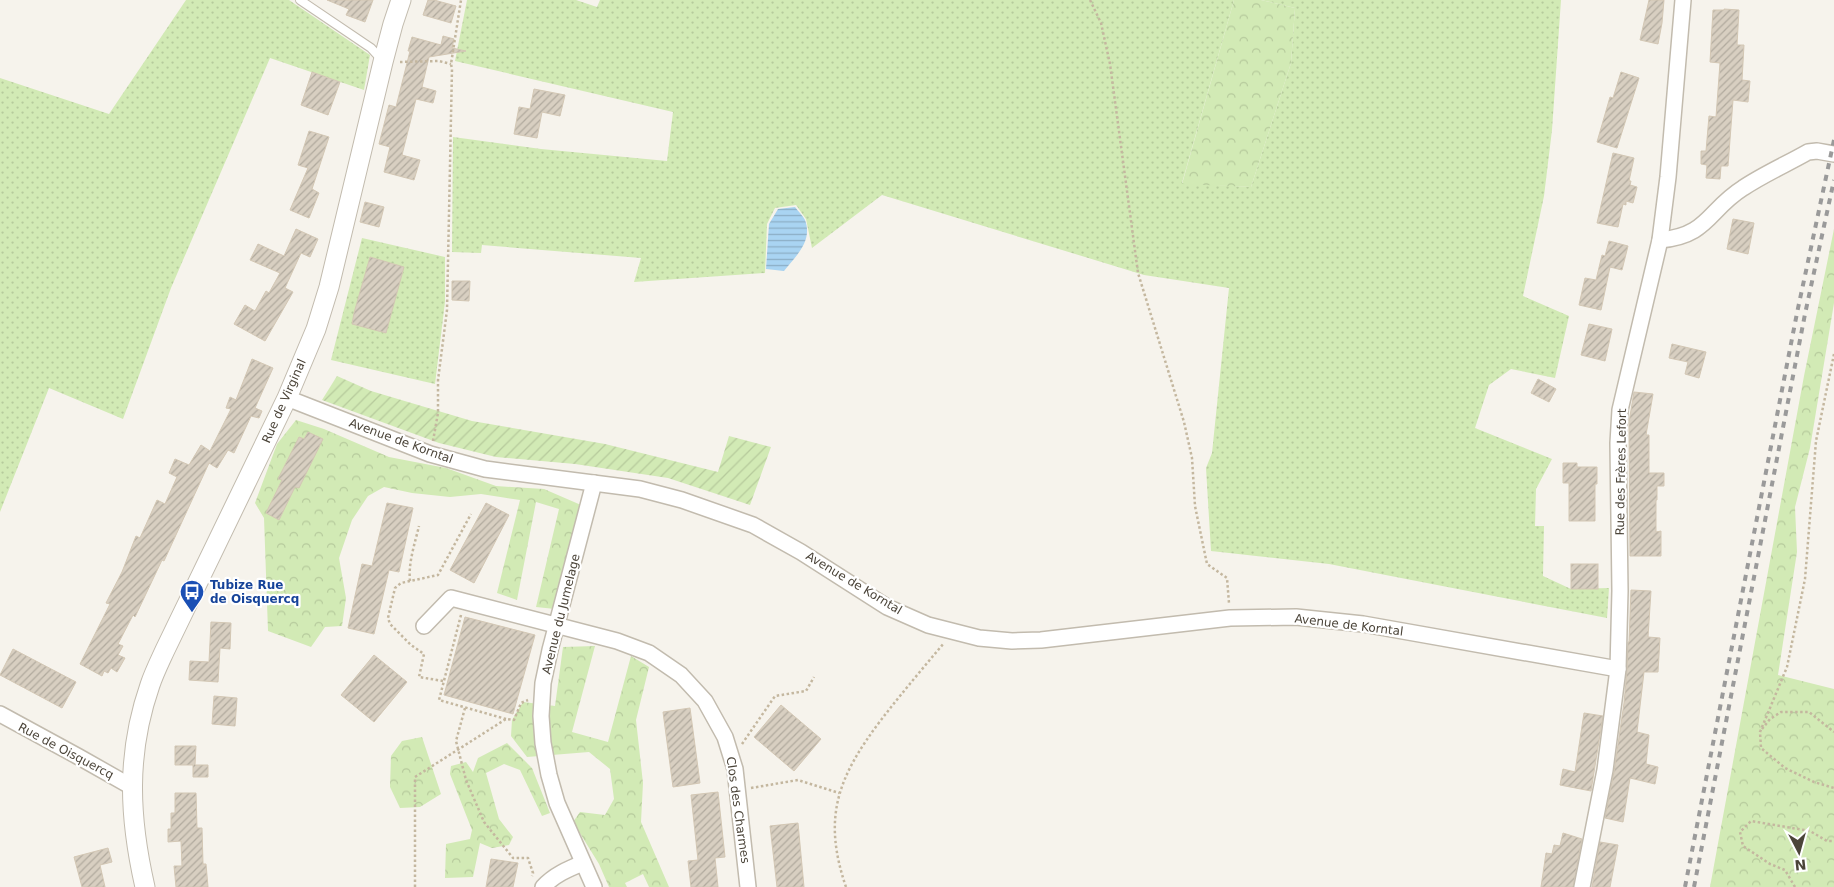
<svg xmlns="http://www.w3.org/2000/svg" width="1834" height="887" font-family="'DejaVu Sans',sans-serif">
<defs>
<pattern id="grass-dots" width="8" height="8" patternUnits="userSpaceOnUse" patternTransform="scale(1.25)"><rect width="8" height="8" fill="#d2eab5"/><path d="M2 2h.1M6 6h.1" fill="none" stroke="#b6ca9c" stroke-width="1.8" stroke-linecap="round"/></pattern>
<pattern id="forest-crowns" width="20" height="18" patternUnits="userSpaceOnUse" patternTransform="scale(1.25)"><rect width="20" height="18" fill="#d2eab5"/><path d="M2 6a3 3 0 1 1 6 0M12 15a3 3 0 1 1 6 0" fill="none" stroke="#b6ca9c"/></pattern>
<pattern id="garden-furrows" width="10" height="10" patternUnits="userSpaceOnUse" patternTransform="scale(1.25)"><rect width="10" height="10" fill="#d2eab5"/><path d="M-1 1l2-2M0 10L10 0M9 11l2-2" fill="none" stroke="#b6ca9c"/></pattern>
<pattern id="water-rules" width="6" height="5" patternUnits="userSpaceOnUse" patternTransform="scale(1.25)"><rect width="6" height="5" fill="#a9d4f2"/><path d="M0 2.5h6" fill="none" stroke="#8caec5"/></pattern>
<pattern id="building-hatch" width="6" height="6" patternUnits="userSpaceOnUse" patternTransform="scale(1.25)"><rect width="6" height="6" fill="#d8cfc1"/><path d="M-1 1l2-2M0 6l6-6M5 7l2-2" fill="none" stroke="#b1aa9e"/></pattern>
</defs>
<rect width="100%" height="100%" fill="#f6f3ec"/>
<g fill="url(#grass-dots)">
<polygon points="186,0 289,0 370,55 364,90 270,58 171,288 123,419 49,388 0,512 0,78 109,114"/>
<polygon points="467,0 576,0 597,7 600,0 1234,0 1182,183 1251,187 1291,63 1295,8 1261,0 1561,0 1552,130 1544,196 1523,296 1569,316 1555,378 1511,369 1489,385 1475,428 1552,459 1536,489 1535,526 1544,526 1543,576 1571,589 1609,588 1607,618 1329,564 1211,551 1206,468 1212,453 1229,288 1144,275 882,195 812,248 806,219 796,205 775,208 767,224 765,273 634,282 641,258 482,245 481,253 452,252 453,137 541,149 667,161 673,112 455,61"/>
<polygon points="362,238 445,257 445,302 435,384 331,360"/>
</g>
<g fill="url(#forest-crowns)">
<polygon points="1234,0 1261,0 1295,8 1291,63 1251,187 1182,184"/>
<polygon points="1834,229 1834,303 1810,448 1795,507 1797,552 1778,675 1834,689 1834,887 1710,887 1804,376"/>
<polygon points="296,420 324,429 389,457 446,468 496,486 544,489 581,505 555,609 536,607 559,509 536,502 517,600 497,593 520,500 481,494 450,497 412,493 384,487 368,496 352,520 339,558 346,598 342,626 325,627 311,647 268,631 264,518 255,503 277,444"/>
<polygon points="595,646 572,732 608,742 631,656 649,667 636,720 643,783 641,822 669,887 649,887 643,874 625,883 627,887 609,887 599,864 573,822 580,812 605,815 614,799 610,769 589,752 527,757 511,736 512,720 523,702 555,706 563,647"/>
<polygon points="422,737 441,794 420,807 400,808 390,787 391,756 402,741"/>
<polygon points="507,743 532,768 550,813 542,816 520,770 504,764 486,773 499,819 513,837 509,845 492,848 480,843 473,877 445,878 446,844 470,839 472,830 450,774 451,766 466,762 473,772 478,758"/>
</g>
<polygon fill="url(#garden-furrows)" points="337,376 371,391 472,421 605,444 718,472 729,436 771,447 750,505 668,478 575,464 496,457 439,443 322,400"/>
<path fill="url(#water-rules)" d="M795,207C798,211 803,216 805,220C813,241 796,256 784,271L766,269L769,224L778,209Z"/>
<g fill="url(#building-hatch)" stroke="#d3c7b4">
<polygon points="327,0 373,0 365,22 346,15 349,9"/>
<polygon points="428,0 434,0 456,6 451,23 423,15"/>
<polygon points="1649,0 1664,0 1662,23 1658,44 1640,40"/>
<polygon points="1724,9 1739,10 1737,45 1744,45 1742,80 1750,81 1748,102 1733,100 1728,166 1721,166 1720,179 1706,178 1707,165 1701,164 1701,151 1706,151 1709,116 1716,117 1720,63 1710,62 1713,10 1724,10"/>
<polygon points="443,36 454,39 452,48 466,51 429,57 422,87 436,91 433,103 416,99 402,155 420,160 414,180 384,172 390,147 379,144 389,105 396,107 410,51 408,51 412,37 441,45"/>
<polygon points="312,72 340,82 328,115 301,105"/>
<polygon points="1621,72 1639,78 1617,148 1597,142 1610,97 1613,98"/>
<polygon points="534,89 565,95 560,116 542,112 537,138 514,134 519,107 530,109"/>
<polygon points="309,131 329,137 312,189 319,193 309,218 290,210 308,168 298,165"/>
<polygon points="1613,153 1634,158 1629,181 1631,181 1630,185 1637,187 1633,203 1626,201 1626,205 1623,204 1618,227 1597,223"/>
<polygon points="365,202 384,207 379,227 360,222"/>
<polygon points="1733,219 1754,223 1748,254 1727,249"/>
<polygon points="296,229 318,239 310,257 301,253 285,288 293,292 265,341 234,324 245,305 255,311 266,291 269,293 280,273 250,260 258,244 284,256"/>
<polygon points="1609,241 1628,246 1622,270 1610,267 1601,310 1579,305 1585,278 1596,280 1602,255 1605,256"/>
<polygon points="370,257 404,267 386,333 352,324 354,313"/>
<polygon points="452,281 470,281 469,301 452,300"/>
<polygon points="1589,324 1612,329 1605,361 1581,355"/>
<polygon points="1672,344 1706,352 1699,378 1685,374 1688,362 1669,358"/>
<polygon points="252,359 273,368 255,408 262,411 259,418 251,416 234,453 228,450 217,468 209,463 164,561 162,560 135,617 133,615 118,644 123,646 118,655 125,658 117,672 111,668 108,673 104,671 102,676 80,664 110,604 106,603 122,572 136,536 140,538 157,500 165,504 177,477 169,473 175,459 189,465 201,445 210,451 231,409 226,408 230,397 236,400"/>
<polygon points="1538,379 1556,389 1549,402 1531,393"/>
<polygon points="1634,392 1653,394 1646,435 1649,435 1649,473 1664,473 1664,486 1657,486 1657,500 1656,500 1656,532 1661,531 1661,556 1630,556 1629,422"/>
<polygon points="308,432 323,439 299,488 295,487 279,520 266,513 282,480 278,479 299,437 304,439"/>
<polygon points="1563,463 1577,463 1577,467 1597,467 1597,484 1595,484 1595,521 1569,521 1569,483 1563,483"/>
<polygon points="387,503 413,508 399,572 389,570 374,634 348,628 362,564 372,566"/>
<polygon points="486,503 509,515 474,583 450,570"/>
<rect x="1571" y="564" width="27" height="25"/>
<polygon points="1631,590 1651,591 1648,637 1660,638 1658,672 1644,672 1637,732 1649,735 1646,764 1658,767 1655,784 1630,778 1623,822 1605,818 1614,772 1624,703 1627,670 1628,642 1629,642"/>
<polygon points="465,617 535,635 513,714 444,695"/>
<polygon points="211,622 231,623 230,649 220,648 218,682 189,680 190,661 209,662"/>
<polygon points="13,649 76,682 62,708 0,675"/>
<polygon points="374,655 407,682 374,722 341,695"/>
<polygon points="214,696 237,698 235,726 212,724"/>
<polygon points="781,705 821,739 794,771 754,737"/>
<polygon points="690,708 700,783 673,787 663,712"/>
<polygon points="1584,713 1603,716 1591,791 1560,785 1563,769 1575,772"/>
<polygon points="175,746 196,746 195,765 208,765 208,777 193,777 193,765 175,765"/>
<polygon points="718,792 725,857 715,858 718,887 691,887 688,861 698,860 691,795"/>
<polygon points="175,793 196,793 197,828 202,828 203,864 206,864 208,887 176,887 174,866 182,866 181,841 168,842 168,829 171,829 171,813 175,813"/>
<polygon points="798,823 804,887 777,887 770,826"/>
<polygon points="1563,833 1582,839 1573,887 1541,887 1546,853 1552,854 1554,845 1560,846"/>
<polygon points="1600,842 1618,845 1610,887 1592,887"/>
<polygon points="108,848 112,862 100,865 105,887 82,887 74,857"/>
<polygon points="491,859 518,863 513,887 486,887"/>
</g>
<g fill="none" stroke-linecap="round" stroke-linejoin="round">
<defs>
<polyline id="service" points="300,0 371,48 382,60"/>
<g id="minor">
<path d="M1660,240C1708,236 1708,210 1743,188C1764,174 1787,164 1808,152L1817,151L1834,154"/>
<polyline points="287,398 430,454 485,469 640,489 682,500 753,525 801,552 887,607 928,625 979,638 1012,641 1041,640 1230,618 1296,617 1363,624 1618,669"/>
<polyline points="594,483 550,650 543,683 541,716 543,743 549,775 557,803 594,887"/>
<polyline points="424,626 451,598 617,641 649,653 681,675 705,701 725,737 735,769 748,887"/>
<polyline points="0,714 79,757 132,787"/>
<path d="M543,887C554,875 568,869 583,863"/>
<polyline points="1582,887 1605,770 1618,669 1620,591 1618,443 1620,410 1660,240 1668,177 1683,0"/>
</g>
<path id="tertiary" d="M145,887C129,817 126,754 150,685C154,673 160,661 165,650L287,398L316,329L329,287L383,62L393,24L401,0"/>
</defs>
<use href="#service" stroke="#c2bbae" stroke-width="10"/>
<use href="#minor" stroke="#c2bbae" stroke-width="18"/>
<use href="#tertiary" stroke="#c2bbae" stroke-width="21"/>
<g stroke="#c4b79f" stroke-width="2.5" stroke-dasharray="2.5 2.5" stroke-linecap="butt">
<polyline points="1090,0 1101,23 1110,64 1138,273 1184,422 1192,458 1195,506 1207,564 1227,578 1229,603"/>
<polyline points="400,62 439,61 451,64"/>
<polyline points="1834,354 1816,441 1805,579 1787,667 1760,732 1761,748 1785,768 1814,782 1834,788"/>
<polyline points="433,441 438,413 438,380 447,310 452,69 451,64 461,0"/>
<path d="M410,581C408,563 415,543 419,526"/>
<polyline points="461,615 439,700 506,719"/>
<polyline points="443,681 419,677 424,654 411,645 390,624 388,618 395,588 401,583 438,575 471,514"/>
<polyline points="465,708 456,741 466,780 484,822 513,858 528,858 533,873 532,876"/>
<polyline points="1762,729 1770,719 1781,712 1809,712 1834,732"/>
<polyline points="742,744 775,696 806,691 814,677"/>
<polyline points="751,788 798,780 839,793"/>
<polyline points="415,887 415,777 506,719 514,720 521,703 528,700"/>
<path d="M846,887C822,817 838,777 881,720C901,694 923,668 944,643"/>
<polyline points="1795,887 1785,870 1770,864 1743,846 1740,832 1751,821 1810,831 1827,841 1834,841"/>
</g>
<use href="#service" stroke="#fff" stroke-width="8"/>
<use href="#minor" stroke="#fff" stroke-width="15"/>
<use href="#tertiary" stroke="#fff" stroke-width="19"/>
<g stroke="#9a9a9a" stroke-width="4" stroke-dasharray="6 6" stroke-linecap="butt">
<polyline points="1685,887 1797,313 1834,140"/>
<polyline points="1694,887 1805,314 1834,180"/>
</g>
</g>
<defs>
<symbol id="bus-pin" viewBox="-11 -11 22 30"><path d="M0 17L-7.5 6A9.5 9.5 0 1 1 7.5 6Z" fill="#1a4fb4" stroke="#fff"/><path d="M-5-6H5V4H4V6H2V4H-2V6H-4V4H-5ZM-3.5-4V0h7V-4ZM-3.5 1.2v1.5H-2V1.2ZM2 1.2v1.5H3.5V1.2Z" fill="#fff"/></symbol>
</defs>
<g fill-rule="evenodd">
<use href="#bus-pin" x="178" y="578" width="28" height="38"/>
</g>
<g text-anchor="middle" stroke-width="4.5" stroke-linejoin="round" paint-order="stroke">
<g font-size="12" fill="#4b4439" stroke="#fff">
<text transform="translate(284 401) rotate(-66)" y="4">Rue de Virginal</text>
<text transform="translate(401 441) rotate(20)" y="4">Avenue de Korntal</text>
<text transform="translate(1621 472) rotate(-89)" y="4">Rue des Frères Lefort</text>
<text transform="translate(854 583) rotate(31)" y="4">Avenue de Korntal</text>
<text transform="translate(561 614) rotate(-76)" y="4">Avenue du Jumelage</text>
<text transform="translate(1349 625) rotate(7)" y="4">Avenue de Korntal</text>
<text transform="translate(66 751) rotate(28)" y="4">Rue de Oisquercq</text>
<text transform="translate(738 810) rotate(82)" y="4">Clos des Charmes</text>
</g>
<g font-size="12" font-weight="bold" fill="#164399" stroke="#fff" text-anchor="start">
<text x="210" y="589">Tubize Rue<tspan x="210" dy="14">de Oisquercq</tspan></text>
</g>
</g>
<g transform="translate(1799 852) rotate(174)" stroke="#ffffff" stroke-width="4" paint-order="stroke">
<path d="M0-4L9 19L0 12L-9 19Z" fill="#4b4439"/>
<text y="-8" font-size="14" font-weight="bold" text-anchor="middle" fill="#4b4439">N</text>
</g>
</svg>
